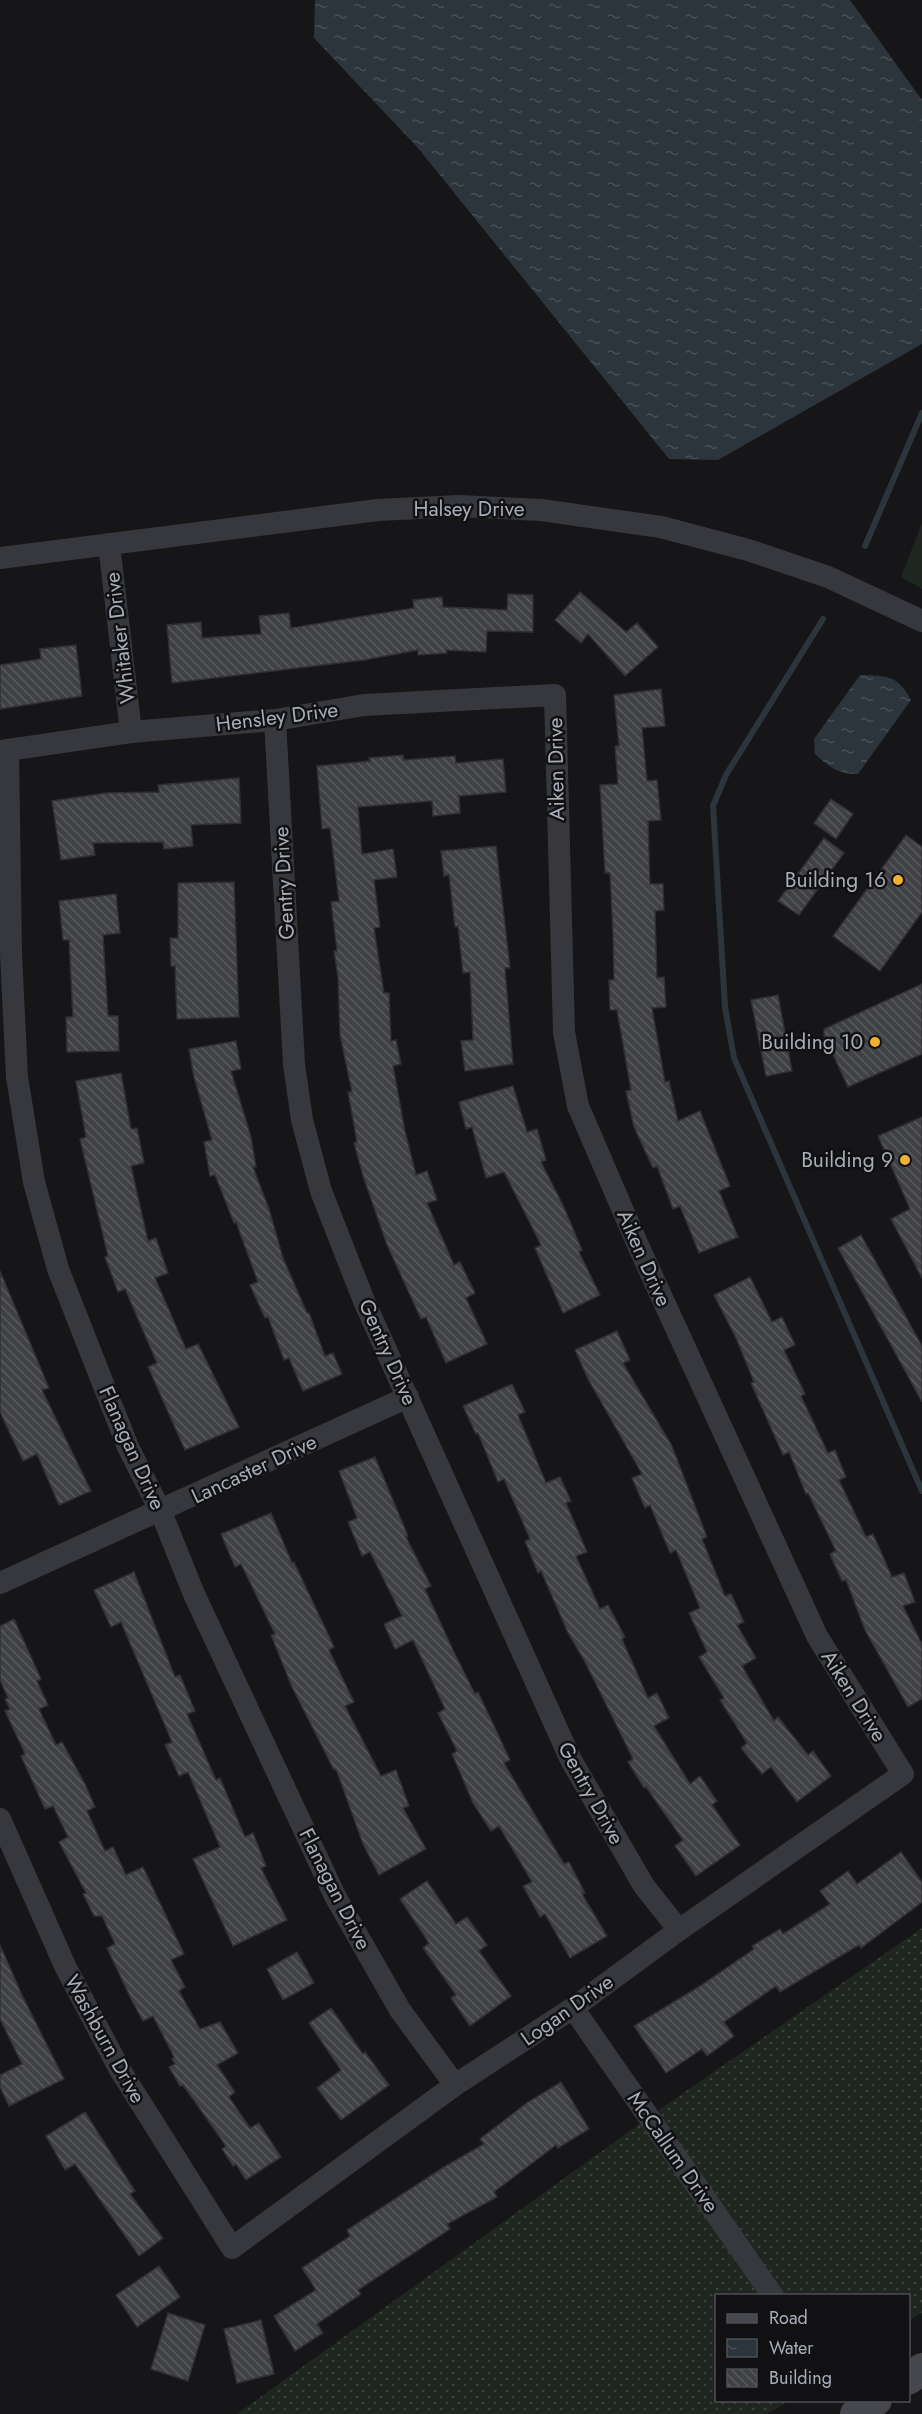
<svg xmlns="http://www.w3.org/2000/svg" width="922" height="2414" font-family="Jost,sans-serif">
<defs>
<pattern id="grass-dots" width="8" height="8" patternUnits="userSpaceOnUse" patternTransform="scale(1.5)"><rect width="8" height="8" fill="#1e261f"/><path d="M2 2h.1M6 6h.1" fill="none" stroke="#3c433d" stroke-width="1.8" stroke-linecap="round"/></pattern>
<pattern id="water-ripples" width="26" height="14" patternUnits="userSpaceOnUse" patternTransform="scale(1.5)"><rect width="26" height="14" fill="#2c353c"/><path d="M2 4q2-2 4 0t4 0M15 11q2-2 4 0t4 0" fill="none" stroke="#485056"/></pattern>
<pattern id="building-back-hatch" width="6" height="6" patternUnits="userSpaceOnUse" patternTransform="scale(1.5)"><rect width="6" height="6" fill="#404145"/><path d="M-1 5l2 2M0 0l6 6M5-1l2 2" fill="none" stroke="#595a5e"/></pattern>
</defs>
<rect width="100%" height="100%" fill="#161618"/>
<polygon fill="url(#grass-dots)" points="922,1928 922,2312 909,2321 908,2296 716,2296 716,2400 788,2401 767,2414 237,2414 663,2107"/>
<polygon fill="#1e261f" points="922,523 922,589 901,577"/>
<g fill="url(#water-ripples)">
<polygon points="315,0 850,0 922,100 922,344 718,460 669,459 418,148 314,38"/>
<path d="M860,675C887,676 898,675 911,700L858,774C839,775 828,766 815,754L814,739Z"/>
</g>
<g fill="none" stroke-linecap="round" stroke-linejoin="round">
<g stroke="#2c353c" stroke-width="6">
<polyline points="865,546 922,413"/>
<polyline points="823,619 726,775 713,806 725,1007 734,1058 922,1491"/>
</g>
</g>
<g fill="url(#building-back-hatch)" stroke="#303034" stroke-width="1.5">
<polygon points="580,592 626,632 637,623 658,647 625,676 588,634 581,643 555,620"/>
<polygon points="508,594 533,595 533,632 487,631 486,652 446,650 447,653 418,655 418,650 364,660 172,683 167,625 201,622 202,638 261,634 259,616 289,613 291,628 414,608 413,600 442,597 443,607 507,610"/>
<polygon points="76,645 82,696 0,709 0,665 41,659 40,649"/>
<polygon points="661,689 665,726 642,728 647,781 657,780 661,820 648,821 650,884 663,884 664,910 655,911 657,978 664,977 666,1007 652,1008 665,1082 669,1081 678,1121 700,1111 730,1186 719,1191 738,1237 699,1253 680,1206 673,1209 657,1166 653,1168 634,1127 626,1091 631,1090 617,1010 610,1010 609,980 614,980 613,934 610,873 605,873 600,785 618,784 615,746 619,746 614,695"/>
<polygon points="403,755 404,760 455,756 456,763 503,759 506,792 459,796 460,813 433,816 432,801 358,807 362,854 393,849 397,877 374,880 380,927 374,928 384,993 389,993 391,1041 396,1040 401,1064 393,1066 405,1131 416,1175 427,1171 437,1200 427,1203 454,1265 460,1262 475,1293 466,1298 487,1344 446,1363 426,1317 421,1319 387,1245 363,1176 354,1143 357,1142 348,1092 352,1092 340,1035 338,977 334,951 337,951 331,902 339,901 330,828 322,829 317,766 370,761 369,758"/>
<polygon points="239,778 241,823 191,825 193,846 164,849 163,842 93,843 95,855 61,860 52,801 106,793 159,792 158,785"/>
<polygon points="831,799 853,814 836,839 814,823"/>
<polygon points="906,835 922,847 922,912 880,971 833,936"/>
<polygon points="824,838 844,853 799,915 778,901"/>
<polygon points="496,846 510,968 505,968 513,1064 465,1071 461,1041 473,1040 470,972 463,973 458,926 455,927 449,875 444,876 441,851"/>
<polygon points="234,882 239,1017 177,1019 175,966 171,966 170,938 178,938 178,883"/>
<polygon points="116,894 120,933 103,935 108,1016 118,1016 119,1051 67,1052 66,1017 73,1017 69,940 63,940 59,901"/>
<polygon points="922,984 922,1054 848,1087 824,1035 824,1029"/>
<polygon points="778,995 792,1071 766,1076 751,1000"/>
<polygon points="236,1041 241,1069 231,1071 251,1137 256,1167 253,1167 269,1209 283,1258 307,1313 309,1313 325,1356 333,1353 342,1374 303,1391 289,1358 284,1360 268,1317 265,1318 250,1285 258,1282 236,1222 234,1223 215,1175 210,1176 204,1142 212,1140 194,1077 189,1049"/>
<polygon points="121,1073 131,1129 137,1128 144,1163 131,1166 148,1241 156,1238 168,1273 155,1278 186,1349 198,1344 239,1427 185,1450 148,1367 157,1363 125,1289 118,1292 105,1257 108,1256 80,1139 86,1137 76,1081"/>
<polygon points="513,1086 527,1132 537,1129 546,1160 541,1162 563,1205 582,1250 579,1252 600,1295 563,1313 535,1248 541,1245 504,1172 486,1178 472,1127 466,1129 459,1102"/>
<polygon points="922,1117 922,1278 891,1219 910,1209 878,1136"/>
<polygon points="861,1235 922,1346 922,1402 838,1248"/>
<polygon points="0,1271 49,1388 42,1390 91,1491 59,1505 37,1454 23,1461 0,1412"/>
<polygon points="750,1277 772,1322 782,1317 795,1345 784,1350 805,1394 801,1396 828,1453 835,1450 846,1477 839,1480 866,1537 873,1534 892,1577 904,1573 915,1602 903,1606 922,1644 922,1699 908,1707 865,1630 846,1580 842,1581 830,1554 836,1551 808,1493 806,1494 789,1452 783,1455 751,1383 754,1382 736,1338 714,1295"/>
<polygon points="617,1331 630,1360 623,1363 672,1446 707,1537 702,1539 725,1596 731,1594 744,1622 737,1625 756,1658 742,1666 774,1721 778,1717 808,1755 813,1751 831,1776 797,1802 771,1767 762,1774 741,1748 747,1743 720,1700 724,1698 699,1657 707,1652 689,1613 700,1608 676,1550 670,1553 650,1505 645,1508 632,1478 642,1474 588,1379 575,1350"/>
<polygon points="512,1384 525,1412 518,1415 546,1483 560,1477 571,1501 566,1503 587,1552 576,1556 600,1609 608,1605 625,1637 622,1639 648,1698 657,1693 669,1718 654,1726 690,1784 700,1776 717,1801 712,1805 740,1845 696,1876 675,1846 683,1840 646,1787 644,1788 628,1762 633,1759 584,1660 568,1633 541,1571 538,1573 525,1541 530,1539 504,1479 498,1482 478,1433 476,1434 463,1406"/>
<polygon points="375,1457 408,1536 406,1537 431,1586 425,1589 453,1650 475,1694 478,1692 510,1760 504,1763 564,1864 569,1862 585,1893 582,1894 607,1936 570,1958 545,1914 540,1917 523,1886 532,1882 499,1826 491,1831 473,1803 452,1754 457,1751 438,1713 445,1709 413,1640 395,1649 384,1624 402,1616 370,1552 362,1556 348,1522 357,1518 339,1471"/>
<polygon points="271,1513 292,1563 294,1562 334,1647 329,1650 354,1702 345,1706 381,1776 396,1770 409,1806 403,1808 426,1849 379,1875 363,1844 336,1769 334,1770 292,1687 271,1635 275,1634 241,1564 235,1567 221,1534"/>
<polygon points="134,1572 175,1677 180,1675 195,1711 187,1714 216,1780 220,1778 245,1837 253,1833 266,1866 261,1868 287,1920 233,1946 193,1859 220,1847 188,1772 179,1776 165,1745 172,1742 121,1622 111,1627 94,1590"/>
<polygon points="14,1619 41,1679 37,1681 48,1705 39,1709 56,1745 62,1742 85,1784 95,1807 87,1811 105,1851 113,1847 126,1875 143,1867 184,1954 171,1960 185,1987 179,1991 200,2029 220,2022 238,2053 217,2065 235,2092 229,2097 250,2128 259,2123 281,2157 246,2180 236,2164 233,2166 222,2149 226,2146 183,2085 180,2086 169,2067 175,2064 172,2059 174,2057 153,2016 143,2021 132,2001 107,1948 115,1944 102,1916 94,1916 83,1894 86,1893 59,1842 68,1837 53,1806 45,1809 21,1756 25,1754 5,1711 10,1709 5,1699 8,1698 0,1680 0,1626"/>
<polygon points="901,1852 922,1882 922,1902 861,1948 859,1945 780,1992 776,1986 724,2022 734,2036 707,2056 702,2049 666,2073 634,2026 700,1986 754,1949 752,1946 780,1929 783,1934 830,1904 820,1891 848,1871 857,1884"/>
<polygon points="427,1881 456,1924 467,1917 487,1945 479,1951 511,1996 470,2026 451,1998 456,1995 423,1948 429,1943 400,1899"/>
<polygon points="0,1945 22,1995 64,2079 9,2106 0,2087 0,2075 22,2064 0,2019"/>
<polygon points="297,1952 314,1983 283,2000 267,1969"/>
<polygon points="331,2008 363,2054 365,2052 389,2085 341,2120 317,2088 341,2070 309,2023"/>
<polygon points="561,2082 589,2129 558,2148 556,2145 494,2192 497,2197 447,2224 450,2229 358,2290 361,2294 317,2324 323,2333 295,2351 274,2316 316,2290 302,2268 350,2236 347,2230 444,2167 484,2144 480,2139 528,2102"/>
<polygon points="85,2112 135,2191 130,2194 163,2238 139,2256 75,2164 65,2170 46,2136"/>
<polygon points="159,2266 180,2297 137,2327 116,2295"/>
<polygon points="168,2313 205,2325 188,2381 151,2369"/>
<polygon points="261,2320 274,2374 237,2383 224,2329"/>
</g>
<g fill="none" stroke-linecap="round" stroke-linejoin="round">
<g stroke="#37383d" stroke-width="22">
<polyline points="109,544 131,732"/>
<polyline points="0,558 378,510 459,506 541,510 661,527 748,550 828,577 922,621"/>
<polyline points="275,720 294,1064 302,1120 321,1191 364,1301 571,1760 644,1886 679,1930"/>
<polyline points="8,750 11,954 17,1077 34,1182 58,1269 128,1447 161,1512 194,1594 335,1896 400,2010 455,2085"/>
<polyline points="0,751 131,732 275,720 364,705 555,695 564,1032 578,1106 637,1243 817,1636 903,1774 679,1930 573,2008 455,2085 232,2248 120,2070 66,1968 0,1819"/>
<polyline points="0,1583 408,1397"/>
<polyline points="573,2008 773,2296"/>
</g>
<g stroke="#45474d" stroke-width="32">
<polyline points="908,2379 922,2369"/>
<polyline points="856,2414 876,2400"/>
</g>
</g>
<g fill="#f2b134" stroke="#111113" stroke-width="2">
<circle cx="898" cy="880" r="6"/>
<circle cx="875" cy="1042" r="6"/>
<circle cx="905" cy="1160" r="6"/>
</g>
<g text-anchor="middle" stroke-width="5" stroke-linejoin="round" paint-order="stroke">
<g font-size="21" fill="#a8adb8" stroke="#111113">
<text x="469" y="516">Halsey Drive</text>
<text transform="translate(120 638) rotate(-97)" y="7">Whitaker Drive</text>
<text transform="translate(277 717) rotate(-7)" y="7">Hensley Drive</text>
<text transform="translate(556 769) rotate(-91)" y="7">Aiken Drive</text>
<text transform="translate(284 883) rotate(-93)" y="7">Gentry Drive</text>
<text transform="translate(644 1258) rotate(66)" y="7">Aiken Drive</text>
<text transform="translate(388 1352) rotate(66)" y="7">Gentry Drive</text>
<text transform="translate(132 1448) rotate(66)" y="7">Flanagan Drive</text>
<text transform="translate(254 1469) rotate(-25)" y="7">Lancaster Drive</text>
<text transform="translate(854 1696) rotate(58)" y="7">Aiken Drive</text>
<text transform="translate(591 1793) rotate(61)" y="7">Gentry Drive</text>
<text transform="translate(335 1889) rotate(63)" y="7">Flanagan Drive</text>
<text transform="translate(567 2010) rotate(-35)" y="7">Logan Drive</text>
<text transform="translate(105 2039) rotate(61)" y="7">Washburn Drive</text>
<text transform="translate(673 2152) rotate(55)" y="7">McCallum Drive</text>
</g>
<g font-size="21" fill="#a8adb8" stroke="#111113" text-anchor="end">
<text x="886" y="887">Building 16</text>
<text x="863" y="1049">Building 10</text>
<text x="893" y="1167">Building 9</text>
</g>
</g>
<rect x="715" y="2294" width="195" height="108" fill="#111113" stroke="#4d4f55" stroke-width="1.5"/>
<rect x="727" y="2314" width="30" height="9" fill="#45474d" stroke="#4d4f55" stroke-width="1.5"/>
<text x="769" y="2324" font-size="18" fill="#a8adb8">Road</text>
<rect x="727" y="2339" width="30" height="18" fill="url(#water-ripples)" stroke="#4d4f55" stroke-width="1.5"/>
<text x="769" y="2354" font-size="18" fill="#a8adb8">Water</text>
<rect x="727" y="2369" width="30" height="18" fill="url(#building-back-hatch)" stroke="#4d4f55" stroke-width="1.5"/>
<text x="769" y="2384" font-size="18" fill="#a8adb8">Building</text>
</svg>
